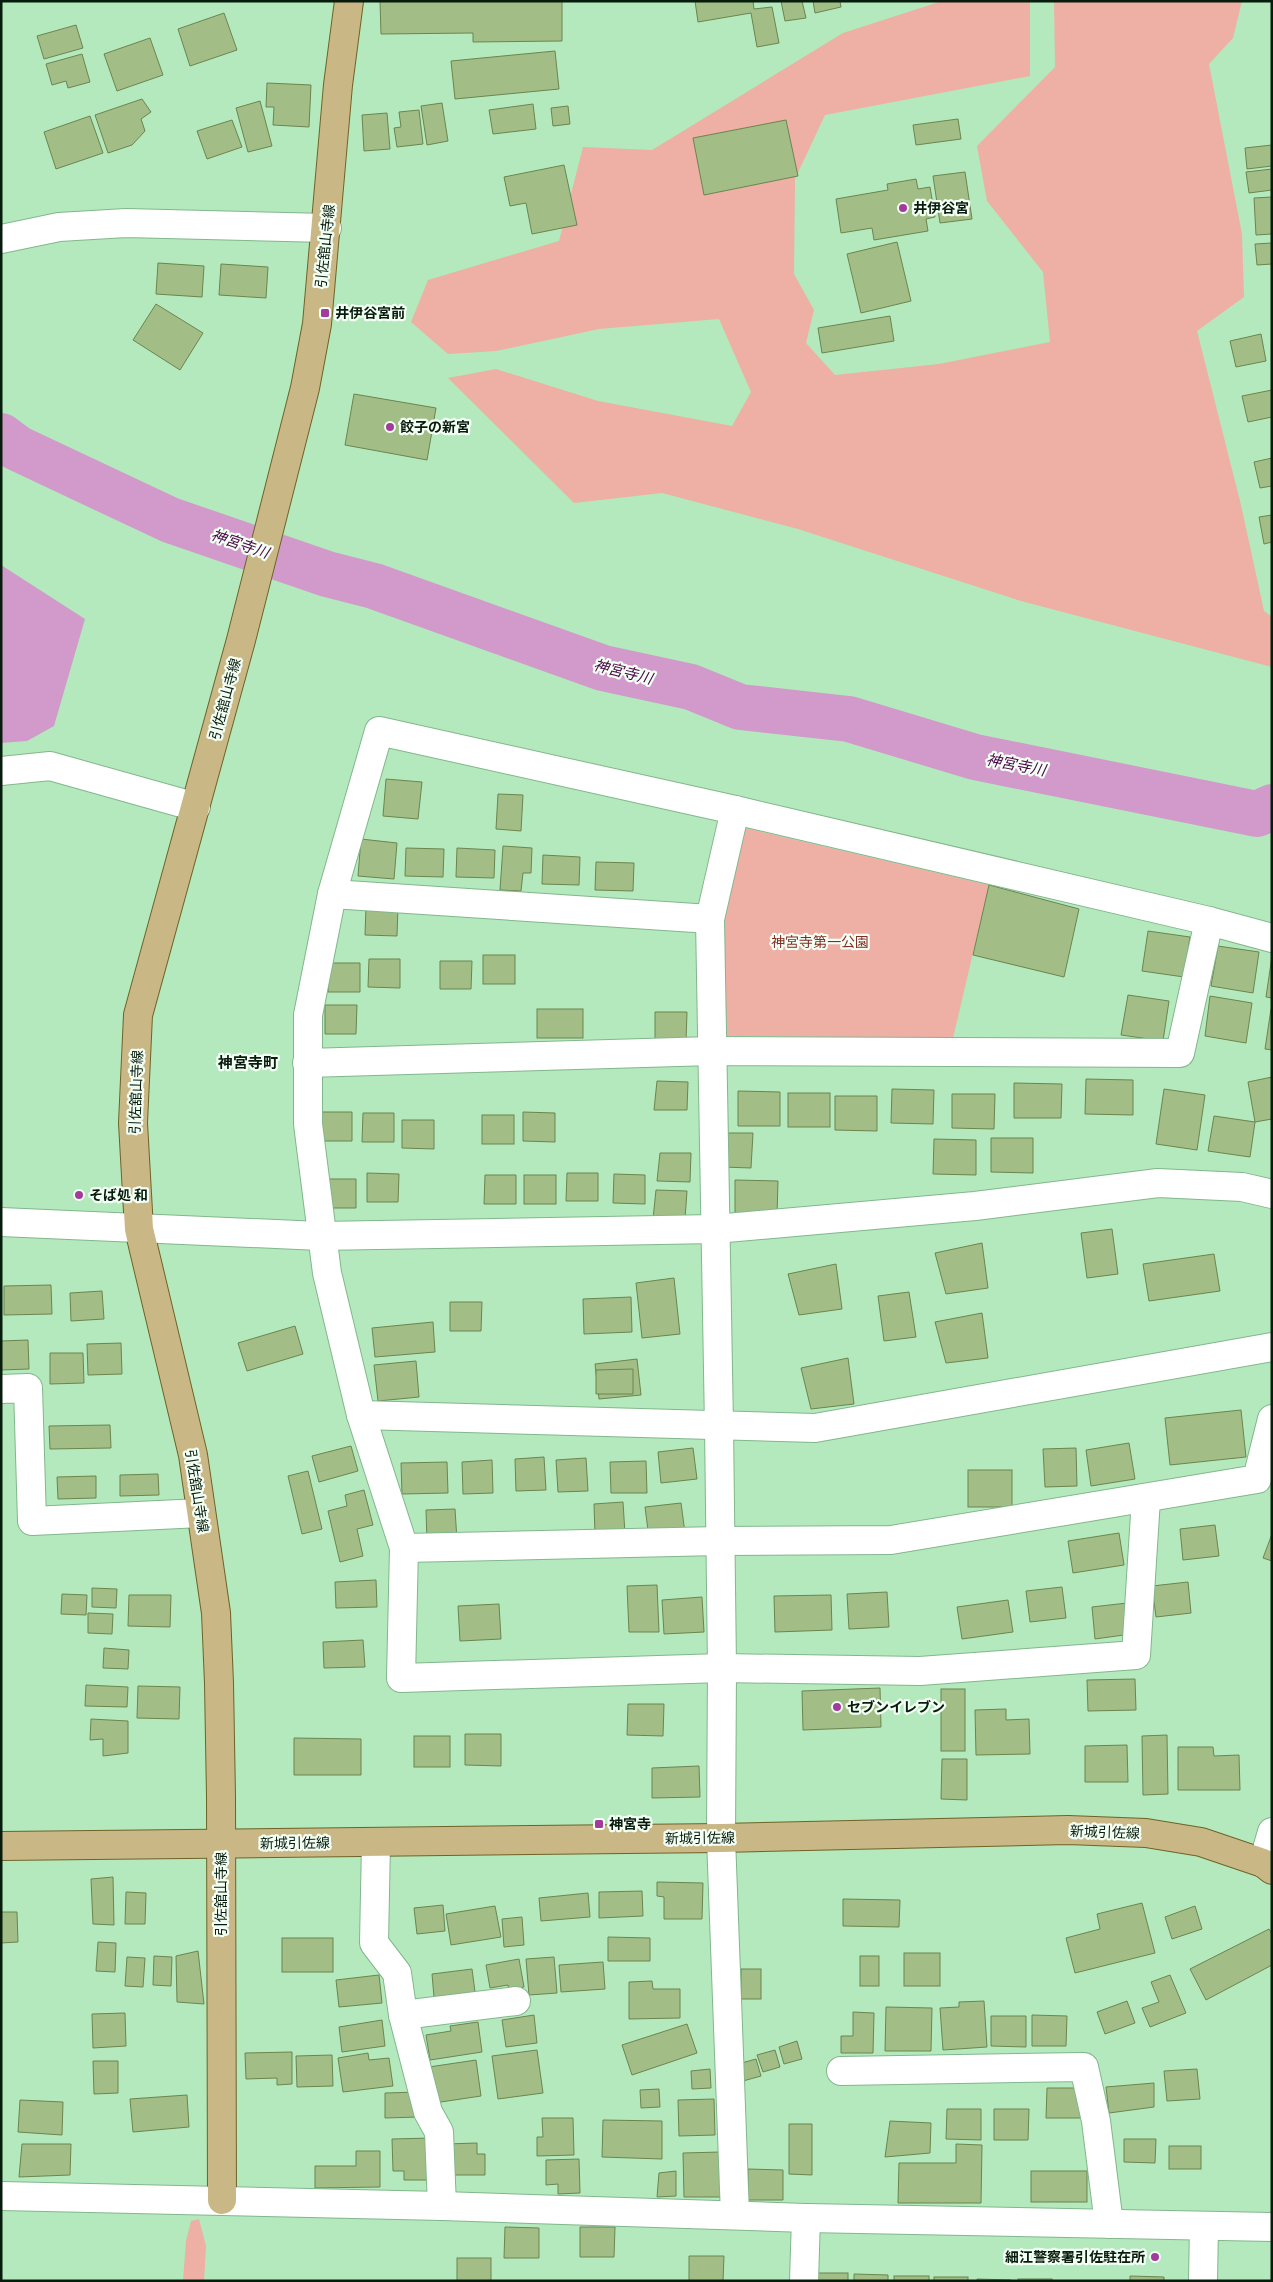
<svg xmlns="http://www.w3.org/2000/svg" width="1273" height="2282" font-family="'Fira Sans Condensed','Noto Sans JP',sans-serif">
  <rect width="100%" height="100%" fill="#b3e9bc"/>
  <g fill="#eeafa4">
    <path d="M1030,1V76L825,115L795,179L794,274L814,310L806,343L835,375L939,364L1050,342L1043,272L987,201L977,146L1055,67L1054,1H1242L1233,38L1209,64L1242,234L1244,297L1197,331L1241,505L1264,611L1272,617V667L1021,601L798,529L662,493L574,503L448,378L496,369L598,401L732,426L751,392L719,319L599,329L496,351L448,354L411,322L428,280L559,241L583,147L652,150L843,33L939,2Z"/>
    <path d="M745,828L989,885L953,1038L727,1036L723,920Z"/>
    <path d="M199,2219L206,2246L204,2281H183L186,2241L191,2221Z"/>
  </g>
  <path fill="#d19acb" d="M1,565L85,619L54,726L27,741L1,743Z"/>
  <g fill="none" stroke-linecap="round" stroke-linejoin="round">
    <path stroke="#d19acb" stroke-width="46" d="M1,436L17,448L170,520L327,574L374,586L603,668L691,687L740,707L849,719L975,757L1257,814L1272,807"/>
  </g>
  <g fill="#a2be86" stroke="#6b854f">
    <path d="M380,1H562V41L473,42V33L381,34Z"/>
    <path d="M695,1H753L754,9L772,7L779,43L757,47L751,13L698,22Z"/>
    <path d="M781,1H802L806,18L785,21Z"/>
    <path d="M813,1H840L841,7L815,13Z"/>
    <path d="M224,13L237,50L190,66L178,29Z"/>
    <path d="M76,25L83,48L44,59L37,36Z"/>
    <path d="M150,38L163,75L117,91L104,54Z"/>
    <path d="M555,51L559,89L455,99L451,61Z"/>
    <path d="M82,54L90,82L68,88L66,81L52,85L46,64Z"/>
    <path d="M267,83L311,85L309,127L273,125L274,107H266Z"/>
    <path d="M142,99L151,112L141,119L145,131L132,145L108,153L95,115Z"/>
    <path d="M260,101L272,146L248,152L236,108Z"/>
    <path d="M442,103L448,141L427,145L421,106Z"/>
    <path d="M533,104L536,129L493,134L489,110Z"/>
    <path d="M568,106L570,124L553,126L551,108Z"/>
    <path d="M419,110L423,144L397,147L394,128L401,127L399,112Z"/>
    <path d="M387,113L390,149L364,151L362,115Z"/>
    <path d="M90,116L103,153L56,169L44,132Z"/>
    <path d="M958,119L961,139L916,145L913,125Z"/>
    <path d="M232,120L242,147L207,159L197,131Z"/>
    <path d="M786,120L798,176L704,195L693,138Z"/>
    <path d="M1272,145V166L1247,169L1245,148Z"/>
    <path d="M564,165L577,225L532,234L526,203L510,206L504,177Z"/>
    <path d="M1272,169V190L1249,193L1246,172Z"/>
    <path d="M965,172L972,219L940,223L933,176Z"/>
    <path d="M916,179L918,189L930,187L935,217L926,219L928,231L874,240L872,228L841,233L836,199L888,190L887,184Z"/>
    <path d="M1272,197V234L1256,235L1254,198Z"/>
    <path d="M897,242L911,301L861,313L847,254Z"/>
    <path d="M1272,243V264L1257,265L1255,244Z"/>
    <path d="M158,263L204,266L202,297L156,294Z"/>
    <path d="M221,264L268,267L266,298L219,295Z"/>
    <path d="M156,304L203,333L180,370L133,340Z"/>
    <path d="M890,316L894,341L822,353L818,328Z"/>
    <path d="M1261,334L1266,361L1236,367L1230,341Z"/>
    <path d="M1272,390V417L1248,422L1242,396Z"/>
    <path d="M354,394L436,408L427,460L345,445Z"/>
    <path d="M1272,458V486L1260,488L1254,462Z"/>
    <path d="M1272,515V542L1264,544L1259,517Z"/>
    <path d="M386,779L422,782L418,819L383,816Z"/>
    <path d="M498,794L523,795L521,831L496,829Z"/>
    <path d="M361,839L397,843L394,879L358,876Z"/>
    <path d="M503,846L532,848L531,873H523L521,891L500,890Z"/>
    <path d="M406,848L444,849L443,877L405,876Z"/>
    <path d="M457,848L495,850L494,878L456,877Z"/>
    <path d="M543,855L580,857L579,885L542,884Z"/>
    <path d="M596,862L634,863L633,891L595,890Z"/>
    <path d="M989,885L1079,909L1064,977L973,955Z"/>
    <path d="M366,906L398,907L397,936L365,935Z"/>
    <path d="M1148,931L1190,937L1184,977L1142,971Z"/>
    <path d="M1218,946L1259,952L1253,993L1211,986Z"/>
    <rect x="483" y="955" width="32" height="29"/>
    <path d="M1272,956V998L1266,997Z"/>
    <path d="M369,959H400V988L368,987Z"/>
    <path d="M440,961H472L471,989H440Z"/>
    <path d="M329,963H360V992H328Z"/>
    <path d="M1128,995L1169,1001L1163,1041L1121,1035Z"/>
    <path d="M1210,996L1252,1003L1246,1043L1205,1036Z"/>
    <path d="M325,1005H357L356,1034H325Z"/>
    <rect x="537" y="1009" width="46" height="29"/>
    <path d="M1271,1009H1272V1050L1265,1049Z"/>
    <path d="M655,1012H687L686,1041H655Z"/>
    <path d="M1272,1077V1119L1255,1122L1248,1082Z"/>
    <path d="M1086,1079L1133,1080V1115L1085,1114Z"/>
    <path d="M657,1081L688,1082L687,1110H654Z"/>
    <path d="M1014,1083L1062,1084L1061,1118H1014Z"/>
    <path d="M892,1089L934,1090L933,1124L891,1123Z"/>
    <path d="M1164,1089L1205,1095L1197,1150L1156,1144Z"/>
    <path d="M738,1091L780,1092V1126H738Z"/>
    <rect x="788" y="1093" width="42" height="34"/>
    <path d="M952,1094H995L994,1129L952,1128Z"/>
    <path d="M835,1096H877V1131L835,1130Z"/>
    <path d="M321,1112H352V1141H320Z"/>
    <path d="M523,1112L555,1113V1142L523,1141Z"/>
    <path d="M363,1113H394V1142H362Z"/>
    <rect x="482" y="1115" width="32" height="29"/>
    <path d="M1214,1116L1255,1122L1250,1157L1208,1151Z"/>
    <path d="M402,1120H434V1149L402,1148Z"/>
    <path d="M723,1133H753L751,1168L723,1167Z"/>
    <path d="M991,1138H1033V1173L991,1172Z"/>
    <path d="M934,1139L976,1140V1175L933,1174Z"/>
    <path d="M660,1153H691L690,1182L657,1181Z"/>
    <path d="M367,1173L399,1174L398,1202H367Z"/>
    <path d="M567,1173H598V1201H566Z"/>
    <path d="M614,1174L645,1175V1204L613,1203Z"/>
    <path d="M485,1175H516V1204H484Z"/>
    <rect x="524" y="1175" width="32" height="29"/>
    <path d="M325,1179H356V1208H324Z"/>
    <path d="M735,1180L778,1181L777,1215H735Z"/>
    <path d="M656,1190L687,1191L685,1219H653Z"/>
    <path d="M1112,1229L1118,1274L1087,1278L1081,1233Z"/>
    <path d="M982,1243L988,1288L946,1294L935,1253Z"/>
    <path d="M1214,1254L1220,1291L1149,1301L1143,1264Z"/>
    <path d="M836,1264L842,1309L799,1315L788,1274Z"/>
    <path d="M674,1278L680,1334L642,1338L636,1283Z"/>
    <path d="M51,1285L52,1314L4,1315V1286Z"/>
    <path d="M102,1291L104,1319L71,1321L70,1293Z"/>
    <path d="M909,1292L916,1337L884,1341L878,1296Z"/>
    <path d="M631,1297L632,1332L584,1334L583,1299Z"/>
    <path d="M450,1302H482L481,1331H450Z"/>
    <path d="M982,1313L988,1358L946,1363L935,1322Z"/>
    <path d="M433,1322L435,1352L375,1357L372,1328Z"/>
    <path d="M295,1326L303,1354L247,1371L238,1343Z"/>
    <path d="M28,1340L29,1369L1,1370V1341Z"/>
    <path d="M121,1343L122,1374L88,1375L87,1344Z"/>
    <path d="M50,1353H83L84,1383L50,1384Z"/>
    <path d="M848,1358L854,1404L811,1409L801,1368Z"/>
    <path d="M637,1359L641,1395L599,1399L595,1364Z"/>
    <path d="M416,1361L419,1397L378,1401L374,1365Z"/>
    <path d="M633,1369V1394H596V1370Z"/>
    <path d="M1241,1410L1246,1457L1170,1465L1165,1418Z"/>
    <path d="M110,1425L111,1448L50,1449L49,1426Z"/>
    <path d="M1129,1443L1135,1479L1091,1486L1086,1450Z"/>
    <path d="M351,1446L358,1471L319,1482L312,1456Z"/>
    <path d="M693,1448L697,1479L661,1483L658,1452Z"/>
    <path d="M1076,1448L1077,1486L1045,1487L1043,1449Z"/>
    <path d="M544,1457L546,1490L516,1491L515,1459Z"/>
    <path d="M586,1458L588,1491L558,1492L556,1460Z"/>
    <path d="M492,1460L493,1493L463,1494L462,1462Z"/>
    <path d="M646,1461L647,1493H611L610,1462Z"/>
    <path d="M447,1462L448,1493L402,1494L401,1463Z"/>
    <rect x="968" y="1470" width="44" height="37"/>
    <path d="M308,1471L322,1529L302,1534L288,1476Z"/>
    <path d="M158,1474L159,1495L120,1496V1475Z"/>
    <path d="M96,1476V1498L58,1499L57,1477Z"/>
    <path d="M364,1490L373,1525L357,1529L363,1556L340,1562L328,1511L347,1506L345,1495Z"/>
    <path d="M623,1502L625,1534L595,1535L594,1504Z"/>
    <path d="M681,1503L685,1533L649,1538L645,1507Z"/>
    <path d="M455,1509L457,1540L427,1542L426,1510Z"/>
    <path d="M1215,1525L1219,1556L1183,1560L1180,1529Z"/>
    <path d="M1119,1533L1124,1565L1073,1573L1068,1541Z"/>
    <path d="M1272,1534V1561L1263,1558Z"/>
    <path d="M376,1580L377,1607L336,1608L335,1582Z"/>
    <path d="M1188,1582L1191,1613L1156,1617L1152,1586Z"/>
    <path d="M657,1585L659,1632H629L627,1586Z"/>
    <path d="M1062,1587L1066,1618L1030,1622L1026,1591Z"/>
    <path d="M92,1588L117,1589L116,1608L92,1607Z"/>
    <path d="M887,1592L889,1627L849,1629L847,1594Z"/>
    <path d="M62,1594L87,1595L86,1615L61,1614Z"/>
    <path d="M129,1595H171L170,1627L128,1626Z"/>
    <path d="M831,1595L832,1630L775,1632L774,1596Z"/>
    <path d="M702,1597L704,1632L664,1634L662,1600Z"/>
    <path d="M1008,1600L1013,1632L962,1639L957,1607Z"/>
    <path d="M1127,1603L1131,1634L1095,1639L1092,1607Z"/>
    <path d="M499,1604L501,1639L460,1641L458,1606Z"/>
    <path d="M88,1613L113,1614L112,1634L88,1633Z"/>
    <path d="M363,1640L365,1667L324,1668L323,1642Z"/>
    <path d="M104,1648L129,1650L128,1669L103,1668Z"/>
    <path d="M1135,1679L1136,1710L1088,1711L1087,1680Z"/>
    <path d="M86,1685L128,1687L127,1707L85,1706Z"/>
    <path d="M138,1686L180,1687L179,1719L137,1718Z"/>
    <path d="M880,1688L881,1727L803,1730L802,1691Z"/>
    <rect x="941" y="1689" width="24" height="62"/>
    <path d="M628,1704H664L663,1736L627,1735Z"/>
    <path d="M1006,1709V1720L1029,1719L1030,1754L976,1755L975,1710Z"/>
    <path d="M91,1719L128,1721V1753L103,1756V1739L90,1740Z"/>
    <path d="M465,1734H501V1766L465,1765Z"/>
    <path d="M1167,1735L1168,1794L1143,1795L1142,1736Z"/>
    <rect x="414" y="1736" width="36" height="31"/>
    <path d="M294,1738L361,1739V1775H294Z"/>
    <path d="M1127,1745L1128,1782H1085V1746Z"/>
    <path d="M1178,1747H1213L1214,1756L1239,1755L1240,1790H1178Z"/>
    <path d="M942,1759H967V1800L941,1799Z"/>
    <path d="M699,1766L700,1797L652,1798V1768Z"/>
    <path d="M113,1877L114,1925L93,1924L91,1879Z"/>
    <path d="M657,1882L703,1883L702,1919H664V1897L657,1896Z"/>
    <path d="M642,1891L643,1916L599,1918V1892Z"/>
    <path d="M126,1892L146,1893L145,1924H125Z"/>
    <path d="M588,1893L590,1917L541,1921L539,1898Z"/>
    <path d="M843,1899L900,1900L899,1927L843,1926Z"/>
    <path d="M1142,1903L1155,1953L1075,1973L1066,1938L1100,1929L1097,1914Z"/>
    <path d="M443,1905L445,1931L417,1934L414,1908Z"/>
    <path d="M495,1906L501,1937L451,1945L446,1914Z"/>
    <path d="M1195,1906L1202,1929L1172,1939L1165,1917Z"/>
    <path d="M1,1912H17L18,1942L1,1943Z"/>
    <path d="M522,1917L524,1945L504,1947L502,1919Z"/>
    <path d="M1269,1929L1272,1934V1965L1206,2000L1190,1969Z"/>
    <path d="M608,1937L650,1938V1961H608Z"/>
    <rect x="282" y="1938" width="51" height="34"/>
    <path d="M98,1942L116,1943L115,1972L96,1971Z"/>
    <path d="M198,1951L204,2004L177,2002L176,1956Z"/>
    <rect x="904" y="1953" width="36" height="33"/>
    <path d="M154,1956L172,1957L171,1986L153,1985Z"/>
    <rect x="860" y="1956" width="19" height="30"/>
    <path d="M127,1957L145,1958L143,1987L125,1986Z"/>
    <path d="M554,1957L557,1993L529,1995L526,1959Z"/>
    <path d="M519,1959L524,1987L509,1990L508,1985L490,1988L486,1965Z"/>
    <path d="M603,1962L605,1989L561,1992L559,1965Z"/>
    <path d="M472,1969L475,1992L434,1997L432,1974Z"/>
    <rect x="741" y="1969" width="20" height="30"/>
    <path d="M379,1975L382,2003L339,2007L336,1980Z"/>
    <path d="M1170,1975L1186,2013L1150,2027L1142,2008L1159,2002L1151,1982Z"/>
    <path d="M652,1981L653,1989H680V2018L629,2019V1982Z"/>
    <path d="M984,2001L987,2047L943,2050L940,2008L959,2007V2002Z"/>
    <path d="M1127,2001L1135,2023L1105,2034L1097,2012Z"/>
    <path d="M886,2007L932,2008L931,2051H885Z"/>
    <path d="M853,2012L874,2013L873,2053H841V2036H853Z"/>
    <path d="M125,2013L126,2046L93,2048L92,2014Z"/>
    <path d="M534,2015L537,2043L506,2047L502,2020Z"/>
    <path d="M1032,2015L1067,2016L1066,2046H1032Z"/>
    <path d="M991,2016H1026V2047L991,2046Z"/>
    <path d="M382,2020L385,2046L342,2052L339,2027Z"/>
    <path d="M478,2022L482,2052L430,2060L426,2035L451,2031L450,2026Z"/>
    <path d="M687,2024L697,2053L632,2075L622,2045Z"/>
    <path d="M797,2041L802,2059L784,2064L779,2047Z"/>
    <path d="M537,2050L543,2093L498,2099L492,2056Z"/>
    <path d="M775,2050L780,2067L763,2072L757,2055Z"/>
    <path d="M292,2052V2084L277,2085V2078L246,2079L245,2053Z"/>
    <path d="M368,2053L369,2060L389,2058L393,2086L343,2092L338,2058Z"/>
    <path d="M332,2055L333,2086L297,2087L296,2056Z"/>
    <path d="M756,2059L761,2076L743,2081L738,2064Z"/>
    <path d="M476,2060L481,2096L434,2103L429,2067Z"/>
    <path d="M93,2061H118V2093L94,2094Z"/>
    <path d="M710,2069L711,2088L692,2089L691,2071Z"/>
    <path d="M1197,2069L1200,2099L1167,2101L1164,2071Z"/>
    <path d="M1154,2083V2107L1109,2113L1106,2087Z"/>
    <path d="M1047,2088H1081V2118H1046Z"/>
    <path d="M659,2089L660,2107L641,2108L640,2090Z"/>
    <path d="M419,2092V2117L385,2118V2093Z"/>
    <path d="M187,2095L189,2127L133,2132L130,2099Z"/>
    <path d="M714,2099L715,2135L679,2136L678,2100Z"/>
    <path d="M20,2100L63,2102L62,2135L18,2132Z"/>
    <path d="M947,2109H981V2140L946,2139Z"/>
    <path d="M994,2109H1029L1028,2140H994Z"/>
    <path d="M542,2118H573L574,2155L537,2156V2137H543Z"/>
    <path d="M603,2120L662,2121V2159L602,2157Z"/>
    <path d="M890,2121L931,2123L930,2153L885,2157Z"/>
    <path d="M789,2124H812V2175L789,2174Z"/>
    <path d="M432,2138V2180H404V2171H393L392,2139Z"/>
    <path d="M1124,2139H1156L1155,2163L1124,2162Z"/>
    <path d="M477,2143V2154H485V2175H447L446,2144Z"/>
    <path d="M22,2144H71L70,2175L19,2177Z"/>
    <path d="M956,2144L982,2145L981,2203H898L899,2163H956Z"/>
    <rect x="1169" y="2146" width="32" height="23"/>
    <path d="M356,2151H380V2187L315,2188V2166H356Z"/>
    <path d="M721,2152V2197H684L683,2153Z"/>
    <path d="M579,2159L580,2193L558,2194V2184L546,2185V2160Z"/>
    <path d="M748,2169L783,2170V2200H748Z"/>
    <path d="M676,2171V2196L657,2197L659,2173Z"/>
    <rect x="1031" y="2171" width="56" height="31"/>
    <path d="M505,2227L539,2228V2258H504Z"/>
    <path d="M580,2227H615L614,2257H580Z"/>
    <path d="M689,2256H724L723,2281H689Z"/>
    <rect x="457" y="2258" width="34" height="23"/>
    <rect x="813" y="2273" width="35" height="8"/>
    <path d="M854,2274L888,2275V2281H854Z"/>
    <rect x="894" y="2276" width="35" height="5"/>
    <path d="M1130,2276L1164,2277V2281H1130Z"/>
    <rect x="934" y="2277" width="34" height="4"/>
    <path d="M977,2279L1011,2280V2281H977Z"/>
    <rect x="1018" y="2279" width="34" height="2"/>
  </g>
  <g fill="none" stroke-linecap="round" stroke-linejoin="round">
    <g stroke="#82b78c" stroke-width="30">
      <g id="minor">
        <path d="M1,239L59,227L126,223L327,228"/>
        <path d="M1,771L50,766L196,807"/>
        <path d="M735,810L710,919L719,1426L722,1668L721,1838L735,2215"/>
        <path d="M332,894L710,919"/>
        <path d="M307,1063L712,1051L1180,1053L1209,921"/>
        <path d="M1,1222L320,1236L715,1229L975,1206L1158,1183L1242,1187L1272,1194"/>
        <path d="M1,1389L28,1388L32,1521L201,1513"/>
        <path d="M361,1415L815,1428L1272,1347"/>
        <path d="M1146,1499L1136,1655L920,1671L722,1668L401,1678L404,1548L361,1415L327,1273L308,1124V1015L332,894L379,731L735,810L1209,921L1272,938"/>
        <path d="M404,1548L719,1541L891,1540L1257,1479L1272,1419"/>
        <path d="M376,1843L374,1943L397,1973L403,2015L516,2001"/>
        <path d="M1263,1863L1272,1832"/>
        <path d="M403,2015L428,2112L439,2132L442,2206"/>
        <path d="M841,2071L1084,2067L1096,2121L1109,2224"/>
        <path d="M1,2196L442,2206L806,2218L1272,2227"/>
        <path d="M804,2281L806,2218"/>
        <path d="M1203,2281L1204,2226"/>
      </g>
    </g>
    <g stroke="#6e6327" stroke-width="30">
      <g id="major">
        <path d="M1,1846L721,1838L1068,1830L1146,1833L1201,1842L1263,1863L1272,1870"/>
        <path d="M222,2200L221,1797L219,1683L216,1613L193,1455L139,1229L133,1123L138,1015L241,640L305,388L317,324L338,85L349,1"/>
      </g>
    </g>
    <use href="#minor" stroke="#fff" stroke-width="28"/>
    <use href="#major" stroke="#c9b886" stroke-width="28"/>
  </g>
  <g fill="#a33b9e" stroke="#f3fef4" stroke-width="2">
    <circle cx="903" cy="208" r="5"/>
    <rect x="320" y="308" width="10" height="10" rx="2.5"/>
    <circle cx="390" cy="427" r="5"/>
    <circle cx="79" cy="1195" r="5"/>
    <circle cx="837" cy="1707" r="5"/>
    <rect x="594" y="1819" width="10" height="10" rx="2.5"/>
    <circle cx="1155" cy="2257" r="5"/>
  </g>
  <g text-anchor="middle" stroke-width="4.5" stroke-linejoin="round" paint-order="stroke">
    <g font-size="14" font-weight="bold" fill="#071c0c" stroke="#f3fef4" text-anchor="start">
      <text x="913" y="213">井伊谷宮</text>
      <text x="335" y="318">井伊谷宮前</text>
      <text x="400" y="432">餃子の新宮</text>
      <text x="89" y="1200">そば処 和</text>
      <text x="847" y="1712">セブンイレブン</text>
      <text x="609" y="1829">神宮寺</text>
      <text x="1145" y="2262" text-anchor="end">細江警察署引佐駐在所</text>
    </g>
    <g font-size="14" fill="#071c0c" stroke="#f3fef4">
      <text transform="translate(325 246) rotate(-84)" y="5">引佐舘山寺線</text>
      <text transform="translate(225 699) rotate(-75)" y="5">引佐舘山寺線</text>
      <text transform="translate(136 1092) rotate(-88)" y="5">引佐舘山寺線</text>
      <text transform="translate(197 1491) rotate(81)" y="5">引佐舘山寺線</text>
      <text transform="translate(1105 1832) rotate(2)" y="5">新城引佐線</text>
      <text transform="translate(700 1838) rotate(-1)" y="5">新城引佐線</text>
      <text transform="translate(295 1843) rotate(-1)" y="5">新城引佐線</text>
      <text transform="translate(221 1894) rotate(-90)" y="5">引佐舘山寺線</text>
    </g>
    <g font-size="14" fill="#832c21" stroke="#f3fef4">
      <text x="820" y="947">神宮寺第一公園</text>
    </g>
    <g font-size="15" font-style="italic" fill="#4a0647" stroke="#f3fef4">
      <text transform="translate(240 544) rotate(19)" y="5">神宮寺川</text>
      <text transform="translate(623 672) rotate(14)" y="5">神宮寺川</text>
      <text transform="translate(1016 765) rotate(11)" y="5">神宮寺川</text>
    </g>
    <g font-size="15" font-weight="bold" fill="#071c0c" stroke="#f3fef4">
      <text x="248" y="1068">神宮寺町</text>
    </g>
  </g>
  <rect width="1273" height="2282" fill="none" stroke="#071c0c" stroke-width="5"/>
</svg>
